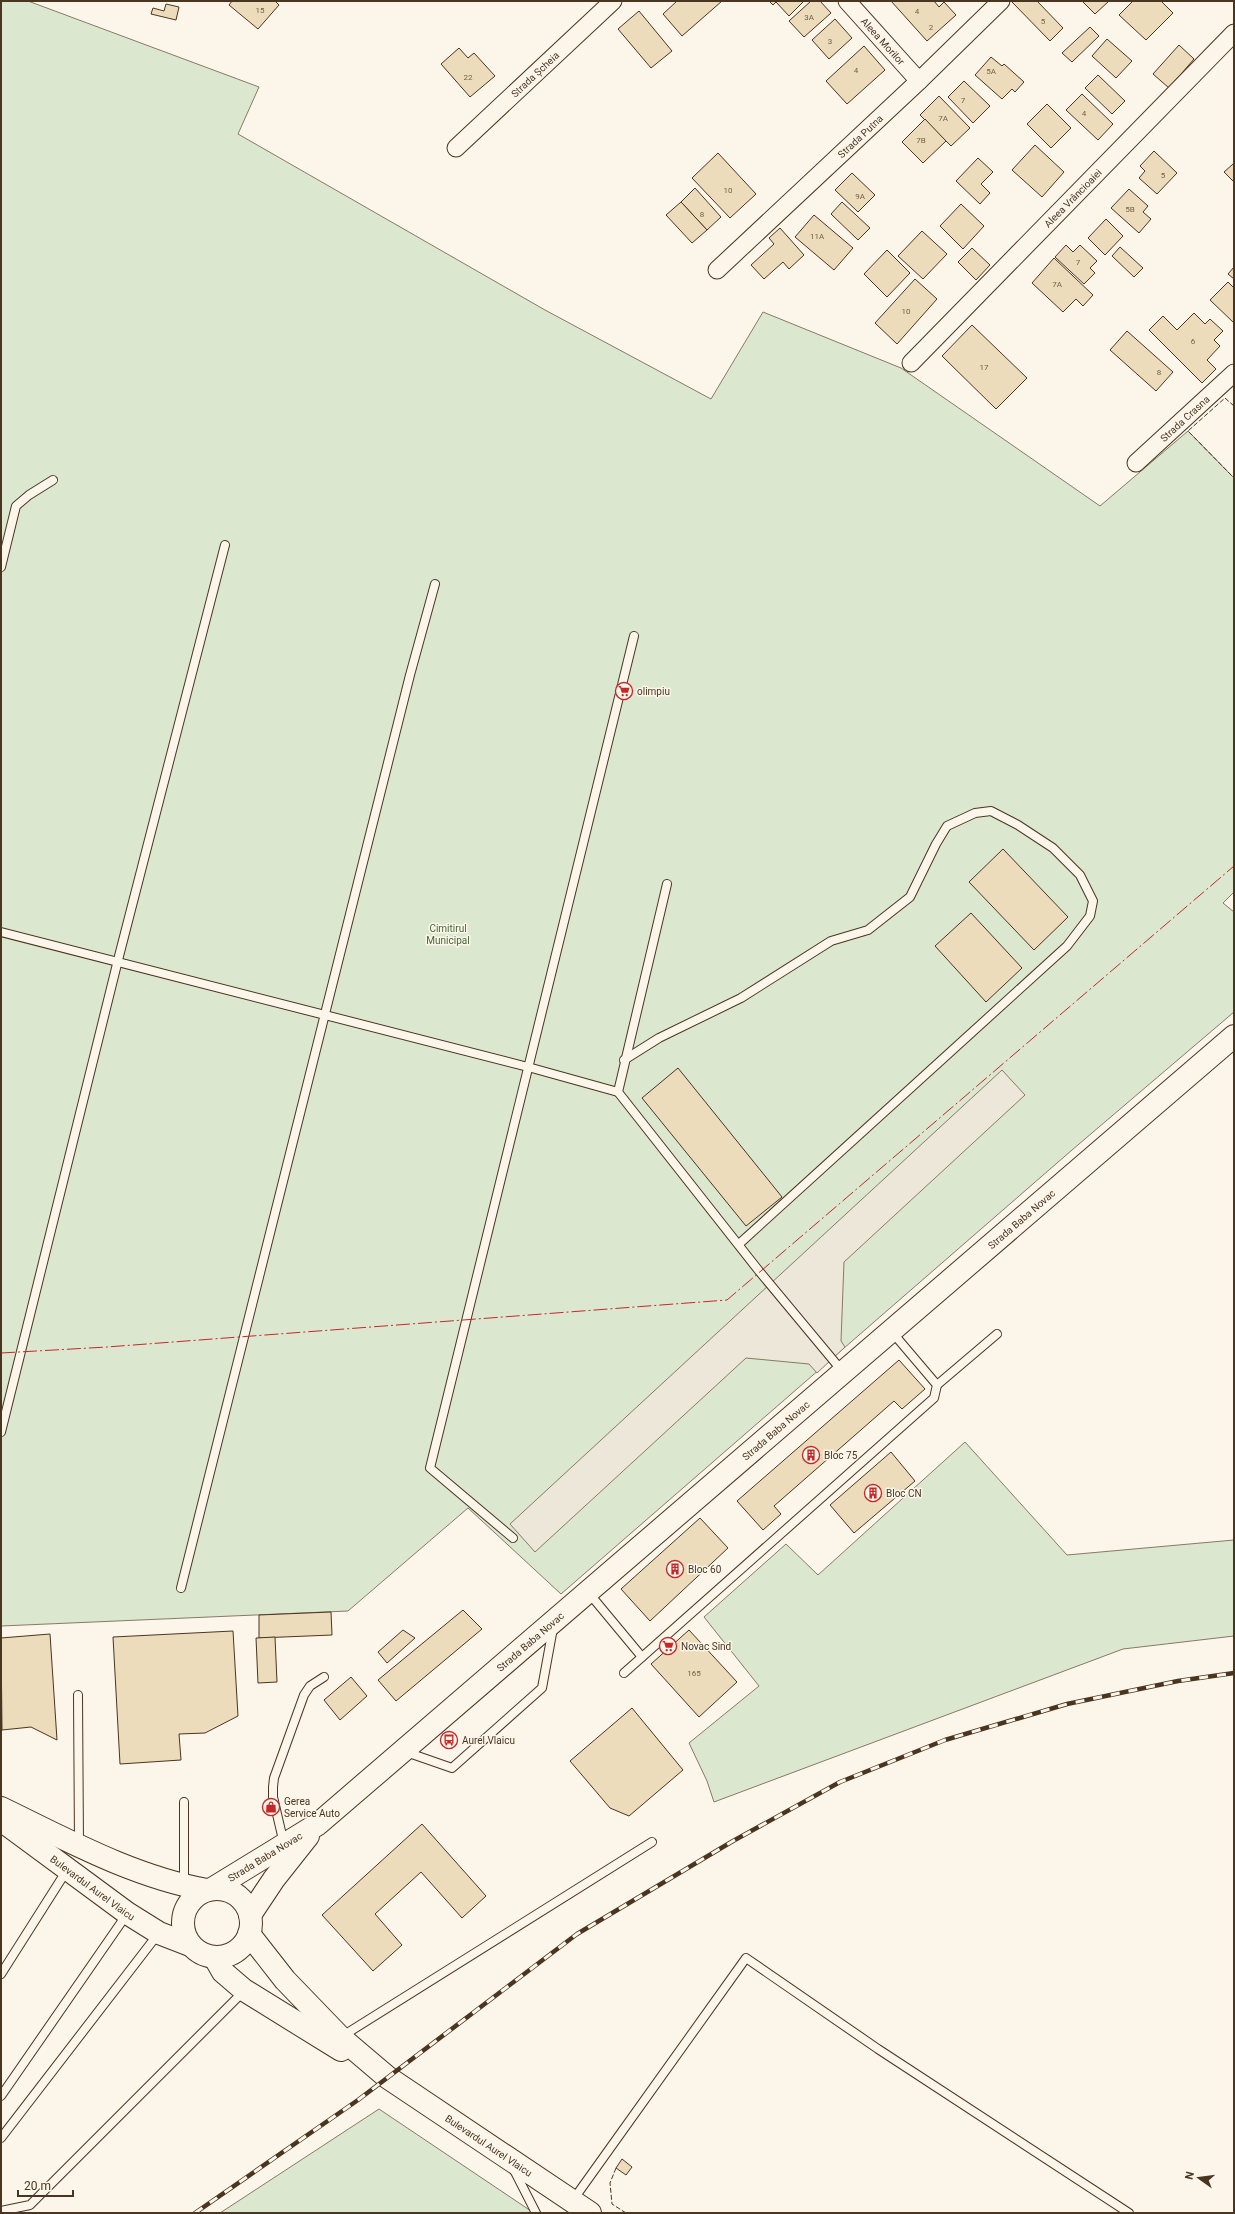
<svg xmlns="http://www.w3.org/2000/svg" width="1235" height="2214" font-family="Roboto,sans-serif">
  <rect width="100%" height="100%" fill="#fbf6e9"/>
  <g fill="#dce7d0" stroke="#887966">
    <path d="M1,1H28L259,87L238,134L545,310L711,399L763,312L901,368L1100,506L1188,431L1234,478V892L1223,903L1234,912V1012L1072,1150L561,1594L468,1508L348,1611L1,1626Z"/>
    <path d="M965,1442L1067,1555L1234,1540V1636L1123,1649L714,1802L707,1781L689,1743L759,1686L704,1617L786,1544L818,1575Z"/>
    <path d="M379,2109L534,2213H220Z"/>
  </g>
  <path fill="#ede7d9" stroke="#887966" d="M1002,1070L1025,1095L844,1262L841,1341L845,1347L817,1373L809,1364L746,1358L535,1552L510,1524Z"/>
  <g fill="#ecdcbc" stroke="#4a3520">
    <path d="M232,1H275L279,5L258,29L229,5Z"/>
    <path d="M677,1H722L682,36L663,14Z"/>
    <path d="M769,1H804L789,16L776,2L773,5Z"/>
    <path d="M811,1H820L831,13L804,37L789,21Z"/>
    <path d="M891,1H934L939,7L944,2L956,15L927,41Z"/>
    <path d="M1011,1H1037L1063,28L1050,41Z"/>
    <path d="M1082,1H1109L1095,14Z"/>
    <path d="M1133,1H1161L1173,13L1146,40L1119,15Z"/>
    <path d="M166,4L179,7L176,20L151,14L153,8L164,11Z"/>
    <path d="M639,11L672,51L651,68L618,29Z"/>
    <path d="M835,19L852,38L829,59L812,40Z"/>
    <path d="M1090,27L1099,36L1072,62L1062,53Z"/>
    <path d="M1107,39L1132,61L1116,78L1092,56Z"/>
    <path d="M1179,45L1194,59L1169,88L1153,74Z"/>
    <path d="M864,46L885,70L847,104L826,81Z"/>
    <path d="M459,48L468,58L474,53L495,76L470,97L441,64Z"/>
    <path d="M991,57L1002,66L1004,64L1024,82L1015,92L1012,89L1002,99L975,75Z"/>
    <path d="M1098,75L1125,101L1112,114L1085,88Z"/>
    <path d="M964,81L990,106L973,123L948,97Z"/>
    <path d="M1082,94L1113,124L1098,140L1066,110Z"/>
    <path d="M939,96L970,128L951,146L920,115Z"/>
    <path d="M1047,104L1071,128L1051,148L1027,124Z"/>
    <path d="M925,119L946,141L923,163L902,142Z"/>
    <path d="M1035,145L1064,172L1042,197L1012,170Z"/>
    <path d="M1154,151L1177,173L1157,194L1139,178L1145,171L1140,166Z"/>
    <path d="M718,153L756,194L730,218L692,178Z"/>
    <path d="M978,158L993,172L981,184L990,193L980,204L956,181Z"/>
    <path d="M1233,164L1234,165V182L1224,172Z"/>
    <path d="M852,173L875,195L858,212L835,190Z"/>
    <path d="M695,188L721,217L707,230L681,202Z"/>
    <path d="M1129,189L1148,206L1143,212L1151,219L1139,233L1111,208Z"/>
    <path d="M681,202L707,230L692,243L666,215Z"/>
    <path d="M842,202L870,228L858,240L831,214Z"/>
    <path d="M961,204L984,226L963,249L940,226Z"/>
    <path d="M814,215L853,248L834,270L795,237Z"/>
    <path d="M1106,219L1123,236L1105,255L1088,238Z"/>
    <path d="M780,228L804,255L789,269L783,262L764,279L751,265L774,244L769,238Z"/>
    <path d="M922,231L947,254L923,279L898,256Z"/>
    <path d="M1066,245L1073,252L1080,245L1097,261L1090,268L1095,273L1084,284L1055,257Z"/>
    <path d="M1120,247L1143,268L1134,277L1112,256Z"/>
    <path d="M972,248L990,265L976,280L958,262Z"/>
    <path d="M887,250L910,273L887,297L864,274Z"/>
    <path d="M1054,258L1093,295L1083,306L1076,299L1063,312L1032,283Z"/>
    <path d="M1234,267V279L1228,274Z"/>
    <path d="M915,279L937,299L897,344L875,323Z"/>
    <path d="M1228,282L1234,288V323L1210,300Z"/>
    <path d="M1194,313L1205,324L1210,319L1223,331L1214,340L1220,346L1207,360L1216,369L1202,383L1149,330L1163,316L1177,330Z"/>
    <path d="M972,325L1027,378L996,409L942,356Z"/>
    <path d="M1127,331L1173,372L1156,391L1110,350Z"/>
    <path d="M1003,849L1068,917L1034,950L969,882Z"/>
    <path d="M971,913L1022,968L986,1002L935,946Z"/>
    <path d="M678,1068L782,1197L746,1226L642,1098Z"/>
    <path d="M899,1360L925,1389L902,1409L894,1401L774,1506L781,1514L763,1530L737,1501Z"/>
    <path d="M891,1452L915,1481L854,1533L830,1505Z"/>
    <path d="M700,1518L728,1548L650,1621L621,1589Z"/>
    <path d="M463,1610L482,1629L396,1701L378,1680Z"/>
    <path d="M331,1612L332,1635L259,1638V1615Z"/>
    <path d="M403,1630L415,1638L387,1663L378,1652Z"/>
    <path d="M689,1630L737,1682L699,1717L651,1664Z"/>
    <path d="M233,1631L238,1716L205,1733L179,1734L181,1760L120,1764L113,1637Z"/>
    <path d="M50,1634L57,1740L31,1727L2,1730L1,1638Z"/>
    <path d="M275,1637L277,1682L258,1683L256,1638Z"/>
    <path d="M351,1677L367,1696L340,1720L324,1700Z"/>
    <path d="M632,1708L683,1770L629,1816L610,1808L570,1761Z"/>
    <path d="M422,1824L486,1896L462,1918L421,1872L375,1914L402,1945L373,1971L322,1915Z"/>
    <path d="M622,2159L632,2167L626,2175L616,2168Z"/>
  </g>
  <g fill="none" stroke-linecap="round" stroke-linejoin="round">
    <g stroke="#4a3520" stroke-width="10">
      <g id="service">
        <path d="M1,567L16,506L29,495L53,480"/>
        <path d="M667,884L618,1092L759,1271L843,1372"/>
        <path d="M1,932L528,1067L618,1092"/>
        <path d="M624,1060L659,1038L741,998L831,941L868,930L910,897L936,844L947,826L975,813L991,811L1018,825L1053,848L1080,875L1093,901L1090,916L1067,946L739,1244"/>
        <path d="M937,1385L997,1334"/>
        <path d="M1,1432L118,960L225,545"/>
        <path d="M513,1538L430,1468L634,636"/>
        <path d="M181,1588L410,675L435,584"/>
        <path d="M588,1592L642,1657"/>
        <path d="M624,1673L934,1398L937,1385L892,1332"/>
        <path d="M78,1695L79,1844"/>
        <path d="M406,1752L452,1768L542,1688L553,1628"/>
        <path d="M284,1844L273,1797V1787L274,1778L304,1695L310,1686L324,1677"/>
        <path d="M184,1883V1802"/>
        <path d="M1,1974L67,1870"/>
        <path d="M341,2037L652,1842"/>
        <path d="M1,2096L127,1914"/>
        <path d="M1,2138L158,1934"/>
        <path d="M513,2168L536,2213"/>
        <path d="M573,2200L746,1958L878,2049L1129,2213"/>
        <path d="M1,2211L30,2205L244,1991"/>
      </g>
    </g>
    <g stroke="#4a3520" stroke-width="19">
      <g id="minor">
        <path id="s1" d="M847,1L919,81"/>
        <path id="s2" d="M456,148L613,1"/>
        <path id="s3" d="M717,270L919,81L1001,1"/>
        <path id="s4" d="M911,363L1234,33"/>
        <path id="s5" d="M1136,463L1234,373"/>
      </g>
    </g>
    <g stroke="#4a3520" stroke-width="24">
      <g id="secondary">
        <path id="s6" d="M212,1889L318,1824L1234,1036"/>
        <path d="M250,1915L274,1879L308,1836"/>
      </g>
    </g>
    <g stroke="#4a3520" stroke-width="24">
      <g id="primary">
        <path d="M1,1808C67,1840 134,1877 207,1890"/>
        <path id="s7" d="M1,1820L127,1913L159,1933L190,1945"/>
        <circle cx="217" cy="1923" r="34"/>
        <path id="s8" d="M249,1934L285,1980L340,2037L387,2077L590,2213"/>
        <path d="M215,1958L223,1972L244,1990L341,2050"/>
      </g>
    </g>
    <use href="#service" stroke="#fbf6e9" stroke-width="8"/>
    <use href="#minor" stroke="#fbf6e9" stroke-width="17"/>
    <use href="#secondary" stroke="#fbf6e9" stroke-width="22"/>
    <use href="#primary" stroke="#fbf6e9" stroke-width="22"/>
    <g stroke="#4a3520" stroke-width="4.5">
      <path id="rail" d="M195,2213L358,2100L577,1934L733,1841L840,1782L945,1740L1067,1704L1178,1681L1234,1673"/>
    </g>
    <use href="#rail" stroke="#fbf6e9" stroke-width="3" stroke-dasharray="9" stroke-linecap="butt"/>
    <g stroke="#4a3520" stroke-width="1" stroke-dasharray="5 2" stroke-linecap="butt">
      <path d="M1234,406L1225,398L1188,431L1234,478"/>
      <path d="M616,2168L610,2183L612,2204L626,2213"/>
    </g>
    <path stroke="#c62828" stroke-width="1" stroke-dasharray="14 3 2 3" stroke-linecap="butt" d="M1,1353L107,1347L727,1300L1234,866"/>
  </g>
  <defs>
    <g id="supermarket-ring" transform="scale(0.9)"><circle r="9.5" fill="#fbf6e9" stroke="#c62828" stroke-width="1.5"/><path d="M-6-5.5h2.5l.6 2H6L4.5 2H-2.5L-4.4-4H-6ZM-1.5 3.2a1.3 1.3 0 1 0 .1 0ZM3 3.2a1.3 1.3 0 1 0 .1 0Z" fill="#c62828"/></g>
    <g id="building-ring" transform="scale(0.9)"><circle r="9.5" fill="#fbf6e9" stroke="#c62828" stroke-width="1.5"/><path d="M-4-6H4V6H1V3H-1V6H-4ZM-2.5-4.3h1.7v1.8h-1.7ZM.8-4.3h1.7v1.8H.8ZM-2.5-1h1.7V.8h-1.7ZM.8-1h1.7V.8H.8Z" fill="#c62828"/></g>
    <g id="bus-ring" transform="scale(0.9)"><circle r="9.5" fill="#fbf6e9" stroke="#c62828" stroke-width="1.5"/><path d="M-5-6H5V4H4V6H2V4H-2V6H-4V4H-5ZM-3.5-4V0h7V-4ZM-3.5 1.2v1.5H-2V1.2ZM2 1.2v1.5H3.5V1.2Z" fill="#c62828"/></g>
    <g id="shop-ring" transform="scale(0.9)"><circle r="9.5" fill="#fbf6e9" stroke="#c62828" stroke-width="1.5"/><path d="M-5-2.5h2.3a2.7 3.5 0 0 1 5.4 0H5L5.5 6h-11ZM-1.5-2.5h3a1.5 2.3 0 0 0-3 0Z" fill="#c62828"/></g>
  </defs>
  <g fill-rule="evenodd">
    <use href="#supermarket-ring" x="624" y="691"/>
    <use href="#building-ring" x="811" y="1455"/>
    <use href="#building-ring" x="873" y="1493"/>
    <use href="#building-ring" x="675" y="1569"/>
    <use href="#supermarket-ring" x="668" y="1646"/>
    <use href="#bus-ring" x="449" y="1740"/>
    <use href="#shop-ring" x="271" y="1807"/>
  </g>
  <g text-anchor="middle" stroke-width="3" stroke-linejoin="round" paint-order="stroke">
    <g font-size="8" fill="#725f47">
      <text x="260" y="13">15</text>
      <text x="917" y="14">4</text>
      <text x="809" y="20">3A</text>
      <text x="1043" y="24">5</text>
      <text x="931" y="30">2</text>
      <text x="830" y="44">3</text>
      <text x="856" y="73">4</text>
      <text x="991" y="74">5A</text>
      <text x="468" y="80">22</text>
      <text x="963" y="103">7</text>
      <text x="1084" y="116">4</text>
      <text x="943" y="121">7A</text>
      <text x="921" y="143">7B</text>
      <text x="1163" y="178">5</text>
      <text x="728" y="193">10</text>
      <text x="860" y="199">9A</text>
      <text x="1130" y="212">5B</text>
      <text x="702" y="217">8</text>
      <text x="817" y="239">11A</text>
      <text x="1078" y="265">7</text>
      <text x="1057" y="287">7A</text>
      <text x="906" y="314">10</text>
      <text x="1193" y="344">6</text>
      <text x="984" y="370">17</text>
      <text x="1159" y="375">8</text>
      <text x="694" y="1676">165</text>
    </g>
    <g font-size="10" fill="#4a3520" stroke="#fbf6e9">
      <text dy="4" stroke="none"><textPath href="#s1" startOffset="54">Aleea Morilor</textPath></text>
      <text dy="4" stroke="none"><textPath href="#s2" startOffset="108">Strada Șcheia</textPath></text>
      <text dy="4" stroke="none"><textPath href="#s3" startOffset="196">Strada Putna</textPath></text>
      <text dy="4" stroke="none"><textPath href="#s4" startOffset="231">Aleea Vrâncioaiei</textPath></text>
      <text dy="4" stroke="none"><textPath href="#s5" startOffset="66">Strada Crasna</textPath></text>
      <text dy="4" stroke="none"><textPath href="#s6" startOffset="1052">Strada Baba Novac</textPath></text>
      <text dy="4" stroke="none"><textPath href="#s6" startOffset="728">Strada Baba Novac</textPath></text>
      <text dy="4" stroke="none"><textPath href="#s6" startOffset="404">Strada Baba Novac</textPath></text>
      <text dy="4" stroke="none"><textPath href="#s6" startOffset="62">Strada Baba Novac</textPath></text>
      <text dy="4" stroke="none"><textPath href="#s7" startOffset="114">Bulevardul Aurel Vlaicu</textPath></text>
      <text dy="4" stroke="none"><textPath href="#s8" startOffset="322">Bulevardul Aurel Vlaicu</textPath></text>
    </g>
    <g font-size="10" fill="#4a3520" stroke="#fbf6e9" text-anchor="start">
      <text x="637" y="695">olimpiu</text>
      <text x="824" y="1459">Bloc 75</text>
      <text x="886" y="1497">Bloc CN</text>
      <text x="688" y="1573">Bloc 60</text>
      <text x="681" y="1650">Novac Sind</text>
      <text x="462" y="1744">Aurel Vlaicu</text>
      <text x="284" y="1805">Gerea<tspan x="284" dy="12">Service Auto</tspan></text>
    </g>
    <g font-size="10" fill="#436837" stroke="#fbf6e9">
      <text x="448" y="932">Cimitirul<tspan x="448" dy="12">Municipal</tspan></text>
    </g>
  </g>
  <rect width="1235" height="2214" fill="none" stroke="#4a3520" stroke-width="4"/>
  <g transform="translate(1199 2178) rotate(284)" stroke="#fbf6e9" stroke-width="3" paint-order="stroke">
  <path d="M0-3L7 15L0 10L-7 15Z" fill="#4a3520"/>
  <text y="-6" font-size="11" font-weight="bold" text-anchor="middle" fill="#4a3520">N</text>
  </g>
  <path d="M18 2190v6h55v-6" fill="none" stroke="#4a3520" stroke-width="2"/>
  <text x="24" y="2190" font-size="12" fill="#4a3520" stroke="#fbf6e9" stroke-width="3" paint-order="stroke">20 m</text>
</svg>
